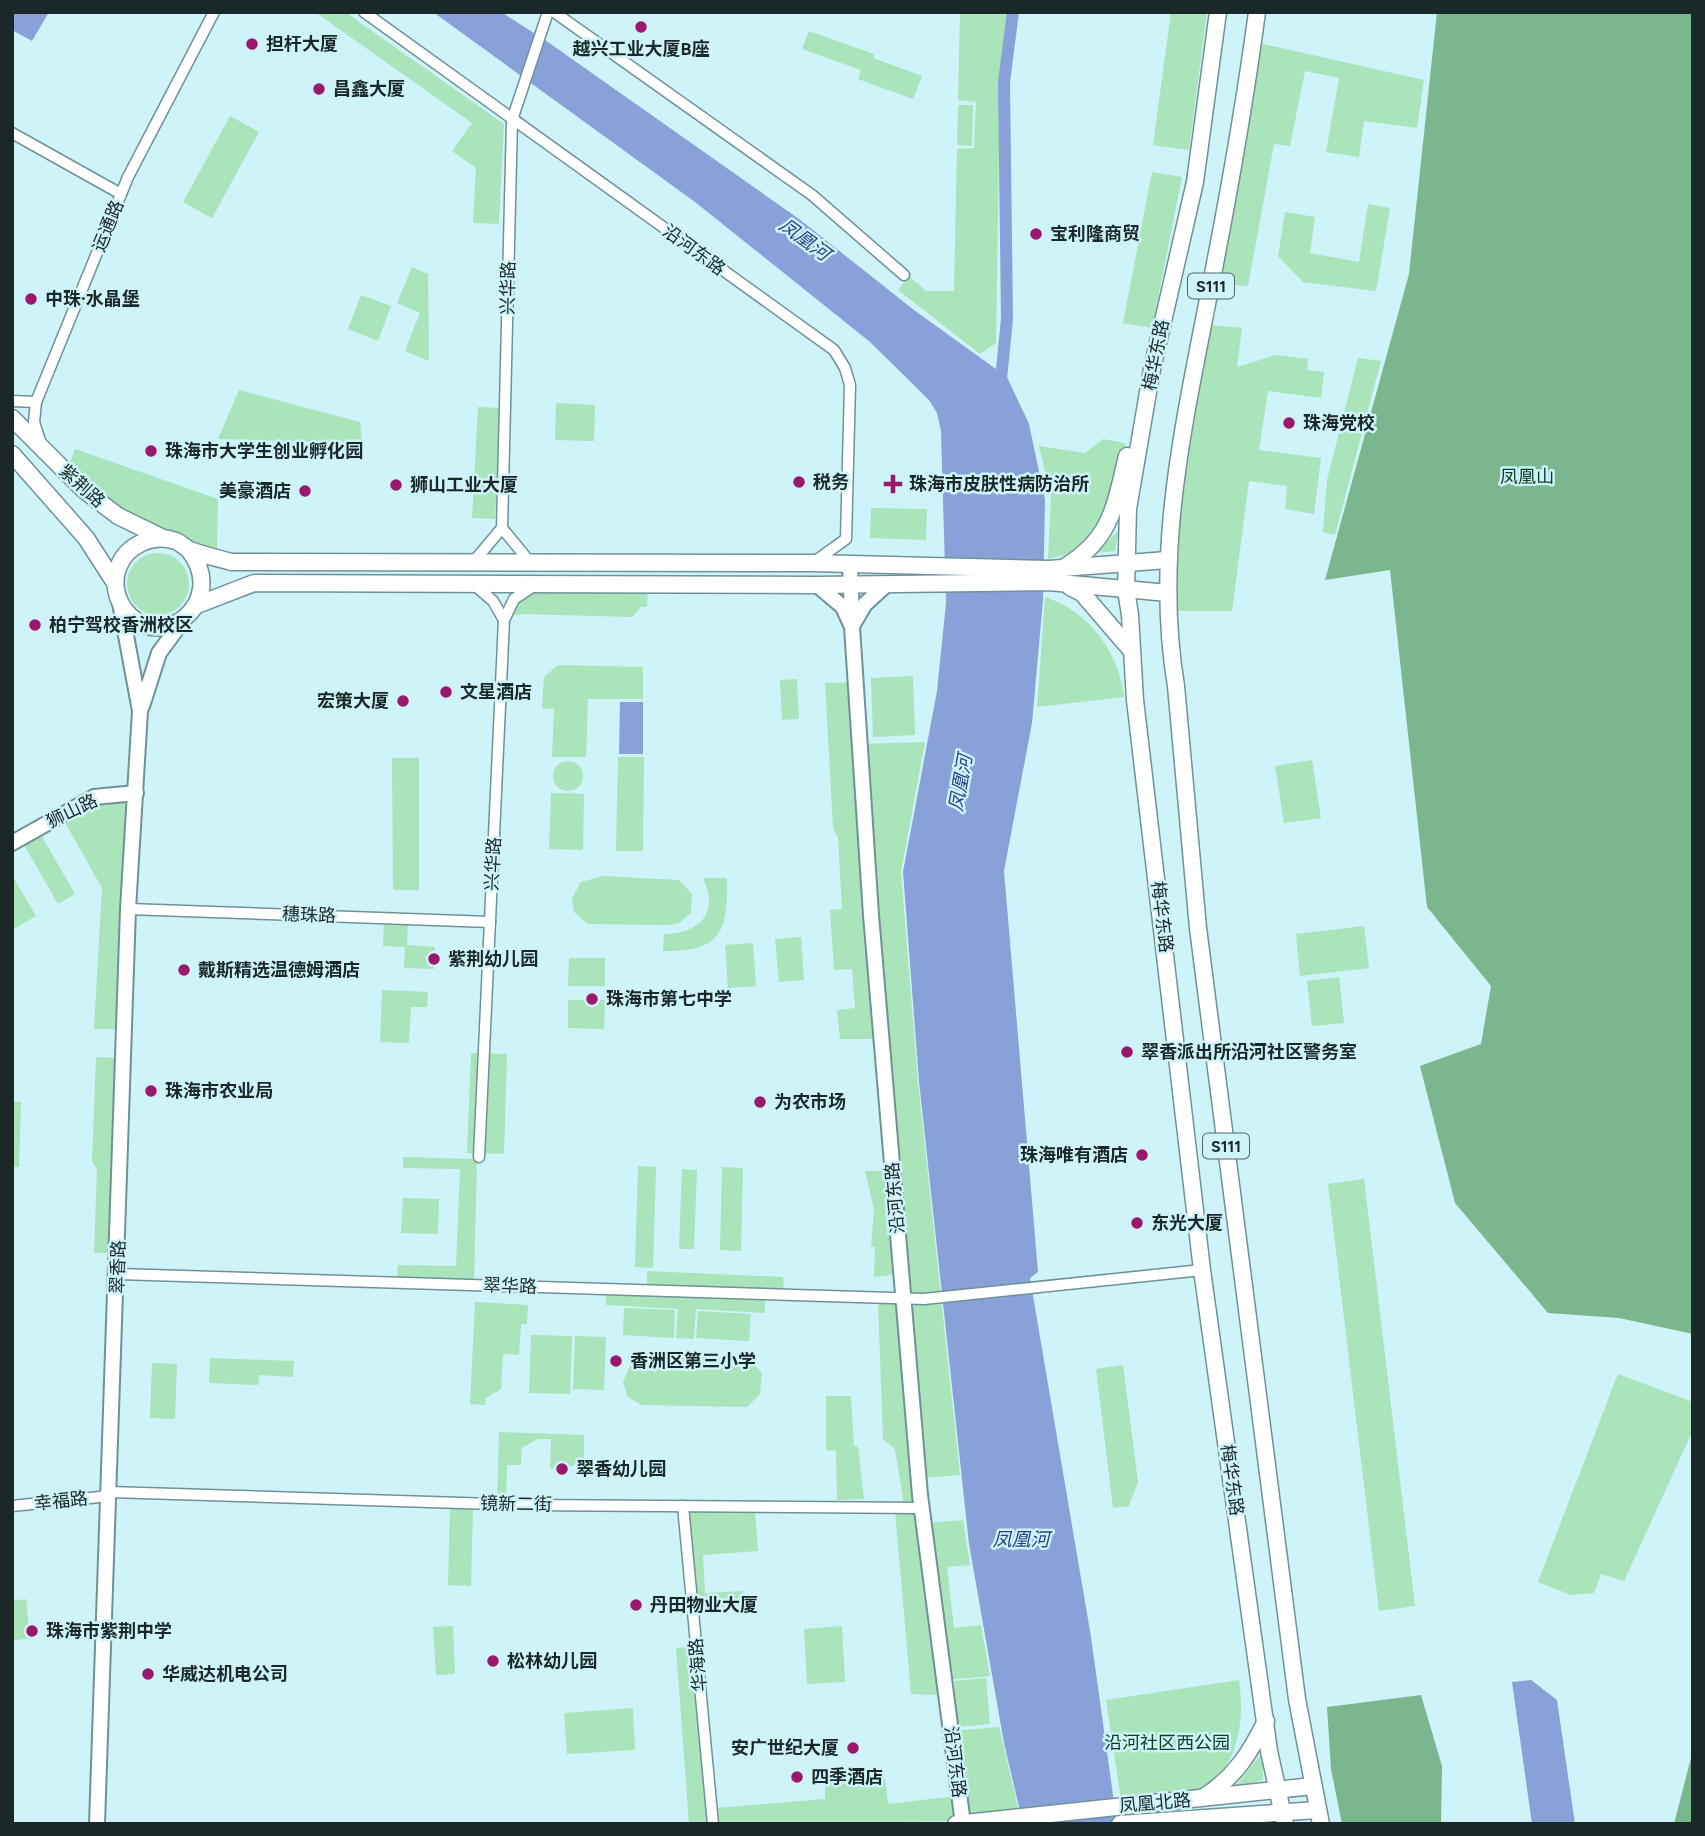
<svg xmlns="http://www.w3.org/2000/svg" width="1705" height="1836" font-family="Figtree,'Noto Sans SC',sans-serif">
  <rect width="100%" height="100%" fill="#cef3f9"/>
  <g fill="#a9e4bb">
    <path d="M315,12H345L504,124L499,224L473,223L476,168L452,151L472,123Z"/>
    <path d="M960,12L1007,14L1000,82L996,343L980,354L898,290L909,276L926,291H954L957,149L974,148L976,102L958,100Z"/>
    <path d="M1171,12H1207L1189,150L1153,145Z"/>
    <path d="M809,31L874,54L873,58L922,76L913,99L858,79L861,70L802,49Z"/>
    <path d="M1259,43L1424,80L1417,128L1364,121L1359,157L1326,152L1339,78L1305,71L1290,146L1274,144L1248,286L1217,283Z"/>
    <path d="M958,105H973L972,146L957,145Z"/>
    <path d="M230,116L259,132L212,218L183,202Z"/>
    <path d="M1152,172L1182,177L1152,328L1123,323Z"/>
    <path d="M1368,204L1390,208L1376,291L1303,282L1278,256L1285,212L1315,217L1310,253L1359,262Z"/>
    <path d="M412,267L428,274L429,361L405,351L420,313L397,303Z"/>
    <path d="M361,295L391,306L378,341L348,329Z"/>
    <path d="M1210,325L1242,328L1237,367L1276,355L1308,359L1307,370L1324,372L1321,398L1268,391L1259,450L1321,458L1314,514L1285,509L1287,486L1249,481L1232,611H1177L1172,560Z"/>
    <path d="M1358,358L1381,361L1335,535L1323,532L1327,480Z"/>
    <path d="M239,390L360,422L362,443L218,439Z"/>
    <path d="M556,403L595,405L594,441L555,440Z"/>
    <path d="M478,407L501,408L495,519L472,518Z"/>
    <path d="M1103,439L1125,443C1116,481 1111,527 1075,550C1068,555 1056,557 1048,559L1051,496L1039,446L1085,453Z"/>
    <path d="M75,449L218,499L217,552L121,509L69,465Z"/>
    <path d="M871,508L927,509L926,540L870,538Z"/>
    <path d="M1119,530L1115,551L1096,553Z"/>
    <circle cx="158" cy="584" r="31"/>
    <path d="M539,586L648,587L647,607H641L632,617L521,614L509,617L517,602Z"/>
    <path d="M1045,597C1089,611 1119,653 1124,697L1037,707Z"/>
    <path d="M558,665L643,667V699H588L586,757H552L554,709L542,708L544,677Z"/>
    <path d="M913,676L915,735L873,737L871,678Z"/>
    <path d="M797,679L799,719L782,720L780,680Z"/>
    <path d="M852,682L879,1039H840L837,1010L855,1008L852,969L834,970L830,910L842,909L838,839L833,827L825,683Z"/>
    <path d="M925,742L901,872L918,1082L960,1475L920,1478L863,744Z"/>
    <path d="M618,757H644L643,851H616Z"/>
    <path d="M392,758H419V890H393Z"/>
    <path d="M1312,760L1321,818L1284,823L1275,766Z"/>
    <circle cx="568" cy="776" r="15"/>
    <path d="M551,793L584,794L583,850L549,849Z"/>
    <path d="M132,798L123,1029H94L102,888L63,819L94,802Z"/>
    <path d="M40,833L75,894L58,904L23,843Z"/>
    <path d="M12,875L36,916L12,930Z"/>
    <path d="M603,876L679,880L692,894L691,913L679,923L668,925L588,924L574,912L572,899L581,882Z"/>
    <path d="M703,878H727C728,931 722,952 663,951L664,934C699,934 720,913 703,878Z"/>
    <path d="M384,921H408L407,945L435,947L434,969L404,968L405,947L383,946Z"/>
    <path d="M1364,926L1369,968L1300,976L1296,934Z"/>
    <path d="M801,937L804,980L779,982L775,939Z"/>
    <path d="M753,943L756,986L728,988L725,945Z"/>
    <path d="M569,958H605V986H568Z"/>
    <path d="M1339,977L1344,1023L1312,1026L1307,981Z"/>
    <path d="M382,990L428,992L427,1007H411L409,1043L380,1042Z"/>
    <path d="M568,1000H605L604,1029L568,1028Z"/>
    <path d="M471,1053L507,1054L504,1154L467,1153Z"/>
    <path d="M96,1057L121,1058L114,1253H94L97,1169L92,1162Z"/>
    <path d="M12,1102H21L19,1167H12Z"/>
    <path d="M403,1157L477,1159L474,1281L397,1278L398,1265L456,1266L460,1169L403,1168Z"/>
    <path d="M638,1166L656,1167L653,1268L635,1267Z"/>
    <path d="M722,1167L743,1168L741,1251L720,1250Z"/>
    <path d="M682,1169L697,1170L694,1249H679Z"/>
    <path d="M865,1171H889L899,1274L874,1277L875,1247L871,1246L874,1209Z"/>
    <path d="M1364,1179L1415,1606L1379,1611L1328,1184Z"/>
    <path d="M403,1198L439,1199L438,1234L401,1233Z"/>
    <path d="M647,1271L783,1277L784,1291L647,1286Z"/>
    <path d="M606,1292L765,1298V1313L696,1309L694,1339L676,1338L678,1309L606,1305Z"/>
    <path d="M878,1301L900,1302L918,1505L904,1504L895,1449L883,1439Z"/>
    <path d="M475,1302L528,1305L527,1324H521L519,1355L503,1354L501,1389L486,1398L485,1405L470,1404Z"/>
    <path d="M624,1308L675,1310L674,1338L623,1335Z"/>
    <path d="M698,1311L751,1314L749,1341L696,1338Z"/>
    <path d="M531,1335L572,1336L570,1394L529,1393Z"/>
    <path d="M575,1336L606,1337L604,1390L573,1389Z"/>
    <path d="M643,1355L751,1359L762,1374L760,1394L747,1407L642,1405L628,1397L623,1382L632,1361Z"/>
    <path d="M210,1358L294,1361L293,1377L259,1375L258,1385L209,1383Z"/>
    <path d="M152,1363L177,1364L175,1419L150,1418Z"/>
    <path d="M1123,1365L1138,1482L1129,1506L1113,1508L1096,1369Z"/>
    <path d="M1618,1374L1693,1402V1430L1624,1581L1601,1574L1594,1593L1571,1595L1538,1582Z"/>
    <path d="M826,1396H851L854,1446L858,1447L864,1499L837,1500L836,1451L826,1450Z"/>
    <path d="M499,1432L584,1435V1460L566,1469L550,1468L551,1439H537L522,1448L521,1465H507L506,1502H497Z"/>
    <path d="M450,1506L473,1507L471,1586L448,1585Z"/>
    <path d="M687,1511L755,1512L758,1551L703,1555L705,1593L743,1591L744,1606L696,1609Z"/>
    <path d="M895,1511L918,1512L943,1695L911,1694Z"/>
    <path d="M963,1520L970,1565L947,1567L954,1628L981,1625L990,1676L947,1680L928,1523Z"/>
    <path d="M26,1599L30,1638L12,1641V1601Z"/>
    <path d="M453,1626L455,1674L436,1675L433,1627Z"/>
    <path d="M842,1626L845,1682L807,1684L804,1629Z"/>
    <path d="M693,1647L710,1824H689L676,1648Z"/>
    <path d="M986,1678L990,1724L958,1727L954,1681Z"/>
    <path d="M1239,1680C1245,1720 1239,1777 1192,1793C1172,1800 1143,1798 1121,1800L1106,1700Z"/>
    <path d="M633,1708L635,1750L567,1754L564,1713Z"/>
    <path d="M999,1727L1020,1816L965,1821L954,1731Z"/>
    <path d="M1262,1753L1263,1780L1234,1788Z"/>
    <path d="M885,1779L888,1804L956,1796L959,1821L717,1824L716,1808L825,1799V1783Z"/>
  </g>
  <g fill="#7bb78e">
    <path d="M1437,12H1693V1334L1619,1318L1548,1313L1455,1203L1420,1066L1481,1044L1491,986L1427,907L1390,570L1325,580L1409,274Z"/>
    <path d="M1421,1695L1442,1766L1441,1824H1342L1331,1769L1327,1707Z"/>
    <path d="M1693,1750V1824H1674Z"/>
  </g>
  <g fill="#88a2d9">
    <path d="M12,12H49L32,41L12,30Z"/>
    <path d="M433,12H501L545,40L799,219L914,310L1007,377L1029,424L1045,500L1043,600L1032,723L1004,871L1038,1272L1030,1278L1091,1637L1117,1824H1023L1004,1743L969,1544L919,1081L903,872L937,691L946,603L941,431L937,413L929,400L870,342L695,202Z"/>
    <path d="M620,702H643V754H619Z"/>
    <path d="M1531,1680L1557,1700L1575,1824H1532L1512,1682Z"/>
  </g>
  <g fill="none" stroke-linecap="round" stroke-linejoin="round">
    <path stroke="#88a2d9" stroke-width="12" d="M1000,389L1007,319L1004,82L1013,12"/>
    <g stroke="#6f9298" stroke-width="13">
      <g id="street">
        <path d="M364,12L834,350L845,368L850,385L846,539L814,562"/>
        <path d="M554,12L812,195L904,275"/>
        <path d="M12,133L121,194"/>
        <path d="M12,401L36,402"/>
        <path d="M41,444L34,422L36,402L128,177L214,12"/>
        <path d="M502,528L529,561"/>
        <path d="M475,560L502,528L512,120L548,12"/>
        <path d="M472,583L493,601L504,620L479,1157"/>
        <path d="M504,620L514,599L535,585"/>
        <path d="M128,909L490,922"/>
        <path d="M118,1274L924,1299L1202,1270"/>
        <path d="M109,1492L527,1505L922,1508"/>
        <path d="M12,1506L109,1496"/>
        <path d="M683,1506L713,1824"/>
      </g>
    </g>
    <g stroke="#6f9298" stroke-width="18">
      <g id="secondary">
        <path d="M850,564L852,618"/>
        <path d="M817,585L843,607L852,627L871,915L920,1495L963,1824"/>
        <path d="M852,626L865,604L887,584"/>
        <path d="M142,706L159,653L184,619"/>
        <path d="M12,843L94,797L136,793"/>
        <path d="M97,1824L128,909L140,711L120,603"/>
      </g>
    </g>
    <g stroke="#6f9298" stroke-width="19">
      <g id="primary">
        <path d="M1218,12L1195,182L1152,369L1128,509L1126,590L1130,615L1135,700L1202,1270L1269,1751L1285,1824"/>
        <path d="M1257,12C1244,109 1227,204 1208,299C1183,428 1154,555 1176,686L1198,928L1297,1699L1321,1824"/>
        <path d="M12,418L84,490L118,516L163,538"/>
        <path d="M12,454L86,538L115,583"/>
        <path d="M189,550C230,602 160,657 124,609C116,597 113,582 118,568C126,545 153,533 176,541C181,543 185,548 190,550C202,555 218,558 231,562L812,563L1049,569L1167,560"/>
        <path d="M1066,566C1112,538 1115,505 1127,456"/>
        <path d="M1070,587L1082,593L1131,650"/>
        <path d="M197,605L254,583L817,585L1049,582L1168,593"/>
        <path d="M1204,1797C1235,1777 1250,1753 1266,1721"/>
        <path d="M956,1824L1313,1786"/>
        <path d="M1120,1824L1317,1810"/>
      </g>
    </g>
    <use href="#street" stroke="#fff" stroke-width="10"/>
    <use href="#secondary" stroke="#fff" stroke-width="14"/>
    <use href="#primary" stroke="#fff" stroke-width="16"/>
  </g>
  <g fill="#9a176c" stroke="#cef3f9" stroke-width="2.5">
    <circle cx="641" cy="27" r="7"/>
    <circle cx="252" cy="44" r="7"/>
    <circle cx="319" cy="89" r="7"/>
    <circle cx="1036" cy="234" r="7"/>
    <circle cx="31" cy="299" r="7"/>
    <circle cx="1289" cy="423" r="7"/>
    <circle cx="151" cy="451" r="7"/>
    <circle cx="799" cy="482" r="7"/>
    <path d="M889.5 473.5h7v7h7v7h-7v7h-7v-7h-7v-7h7z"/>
    <circle cx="396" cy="485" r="7"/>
    <circle cx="305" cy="491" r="7"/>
    <circle cx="35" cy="625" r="7"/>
    <circle cx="446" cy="692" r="7"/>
    <circle cx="403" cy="701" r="7"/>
    <circle cx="434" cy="959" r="7"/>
    <circle cx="184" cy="970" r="7"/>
    <circle cx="592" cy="999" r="7"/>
    <circle cx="1127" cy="1052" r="7"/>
    <circle cx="151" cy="1091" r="7"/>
    <circle cx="760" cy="1102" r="7"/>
    <circle cx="1142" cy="1155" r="7"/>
    <circle cx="1137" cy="1223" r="7"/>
    <circle cx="616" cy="1361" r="7"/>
    <circle cx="562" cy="1469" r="7"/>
    <circle cx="636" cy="1605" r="7"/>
    <circle cx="32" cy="1631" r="7"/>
    <circle cx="493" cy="1661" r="7"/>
    <circle cx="148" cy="1674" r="7"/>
    <circle cx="853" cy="1748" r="7"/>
    <circle cx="797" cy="1777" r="7"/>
  </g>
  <g text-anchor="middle" stroke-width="5" stroke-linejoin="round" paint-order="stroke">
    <g fill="#cef3f9" stroke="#506568" stroke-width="2">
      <rect x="1188" y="273.5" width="46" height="25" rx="5"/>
      <rect x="1203" y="1133.5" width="46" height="25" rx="5"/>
    </g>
    <g font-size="16" font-weight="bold" fill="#1a282a">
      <text x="1211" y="292">S111</text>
      <text x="1226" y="1152">S111</text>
    </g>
    <g font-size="18" font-weight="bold" fill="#1a282a" stroke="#cef3f9" text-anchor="start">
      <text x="266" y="50">担杆大厦</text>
      <text x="641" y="55" text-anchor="middle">越兴工业大厦B座</text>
      <text x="333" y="95">昌鑫大厦</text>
      <text x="1050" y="240">宝利隆商贸</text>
      <text x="45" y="305">中珠·水晶堡</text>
      <text x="1303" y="429">珠海党校</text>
      <text x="165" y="457">珠海市大学生创业孵化园</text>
      <text x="813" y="488">税务</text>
      <text x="909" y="490">珠海市皮肤性病防治所</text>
      <text x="410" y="491">狮山工业大厦</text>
      <text x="291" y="497" text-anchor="end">美豪酒店</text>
      <text x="49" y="631">柏宁驾校香洲校区</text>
      <text x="460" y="698">文星酒店</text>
      <text x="389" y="707" text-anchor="end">宏策大厦</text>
      <text x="448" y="965">紫荆幼儿园</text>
      <text x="198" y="976">戴斯精选温德姆酒店</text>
      <text x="606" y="1005">珠海市第七中学</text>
      <text x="1141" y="1058">翠香派出所沿河社区警务室</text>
      <text x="165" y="1097">珠海市农业局</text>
      <text x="774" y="1108">为农市场</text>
      <text x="1128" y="1161" text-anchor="end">珠海唯有酒店</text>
      <text x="1151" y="1229">东光大厦</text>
      <text x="630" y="1367">香洲区第三小学</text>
      <text x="576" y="1475">翠香幼儿园</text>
      <text x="650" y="1611">丹田物业大厦</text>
      <text x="46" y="1637">珠海市紫荆中学</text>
      <text x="507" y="1667">松林幼儿园</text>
      <text x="162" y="1680">华威达机电公司</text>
      <text x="839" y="1754" text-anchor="end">安广世纪大厦</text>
      <text x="811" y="1783">四季酒店</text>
    </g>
    <g font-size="18" fill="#1a282a" stroke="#cef3f9">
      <text transform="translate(108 226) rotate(-68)" y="6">运通路</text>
      <text transform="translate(694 250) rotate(36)" y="6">沿河东路</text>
      <text transform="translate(508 288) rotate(-89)" y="6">兴华路</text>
      <text transform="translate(1156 355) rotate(-79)" y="6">梅华东路</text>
      <text transform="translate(82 486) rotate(42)" y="6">紫荆路</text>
      <text transform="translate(72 811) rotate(-26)" y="6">狮山路</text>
      <text transform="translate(493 864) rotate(-87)" y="6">兴华路</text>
      <text transform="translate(309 915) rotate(2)" y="6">穗珠路</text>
      <text transform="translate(1162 917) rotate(83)" y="6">梅华东路</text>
      <text transform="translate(895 1198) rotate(-95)" y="6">沿河东路</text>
      <text transform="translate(118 1267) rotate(-88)" y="6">翠香路</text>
      <text transform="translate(510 1286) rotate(2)" y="6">翠华路</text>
      <text transform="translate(1232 1480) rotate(82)" y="6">梅华东路</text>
      <text transform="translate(61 1501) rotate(-6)" y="6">幸福路</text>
      <text transform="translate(516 1504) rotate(1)" y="6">镜新二街</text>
      <text transform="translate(698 1665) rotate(-95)" y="6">华海路</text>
      <text transform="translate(955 1762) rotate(83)" y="6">沿河东路</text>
      <text transform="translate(1155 1803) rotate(-5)" y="6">凤凰北路</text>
    </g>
    <g font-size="18" fill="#0d3d21" stroke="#cef3f9">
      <text x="1527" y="483">凤凰山</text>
      <text x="1167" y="1749">沿河社区西公园</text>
    </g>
    <g font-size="19" font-style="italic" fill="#274385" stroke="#cef3f9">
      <text transform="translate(805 239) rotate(36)" y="7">凤凰河</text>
      <text transform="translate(960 783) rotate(-80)" y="7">凤凰河</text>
      <text x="1021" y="1546">凤凰河</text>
    </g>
  </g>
  <rect width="1705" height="1836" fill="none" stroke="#1a282a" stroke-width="28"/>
</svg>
